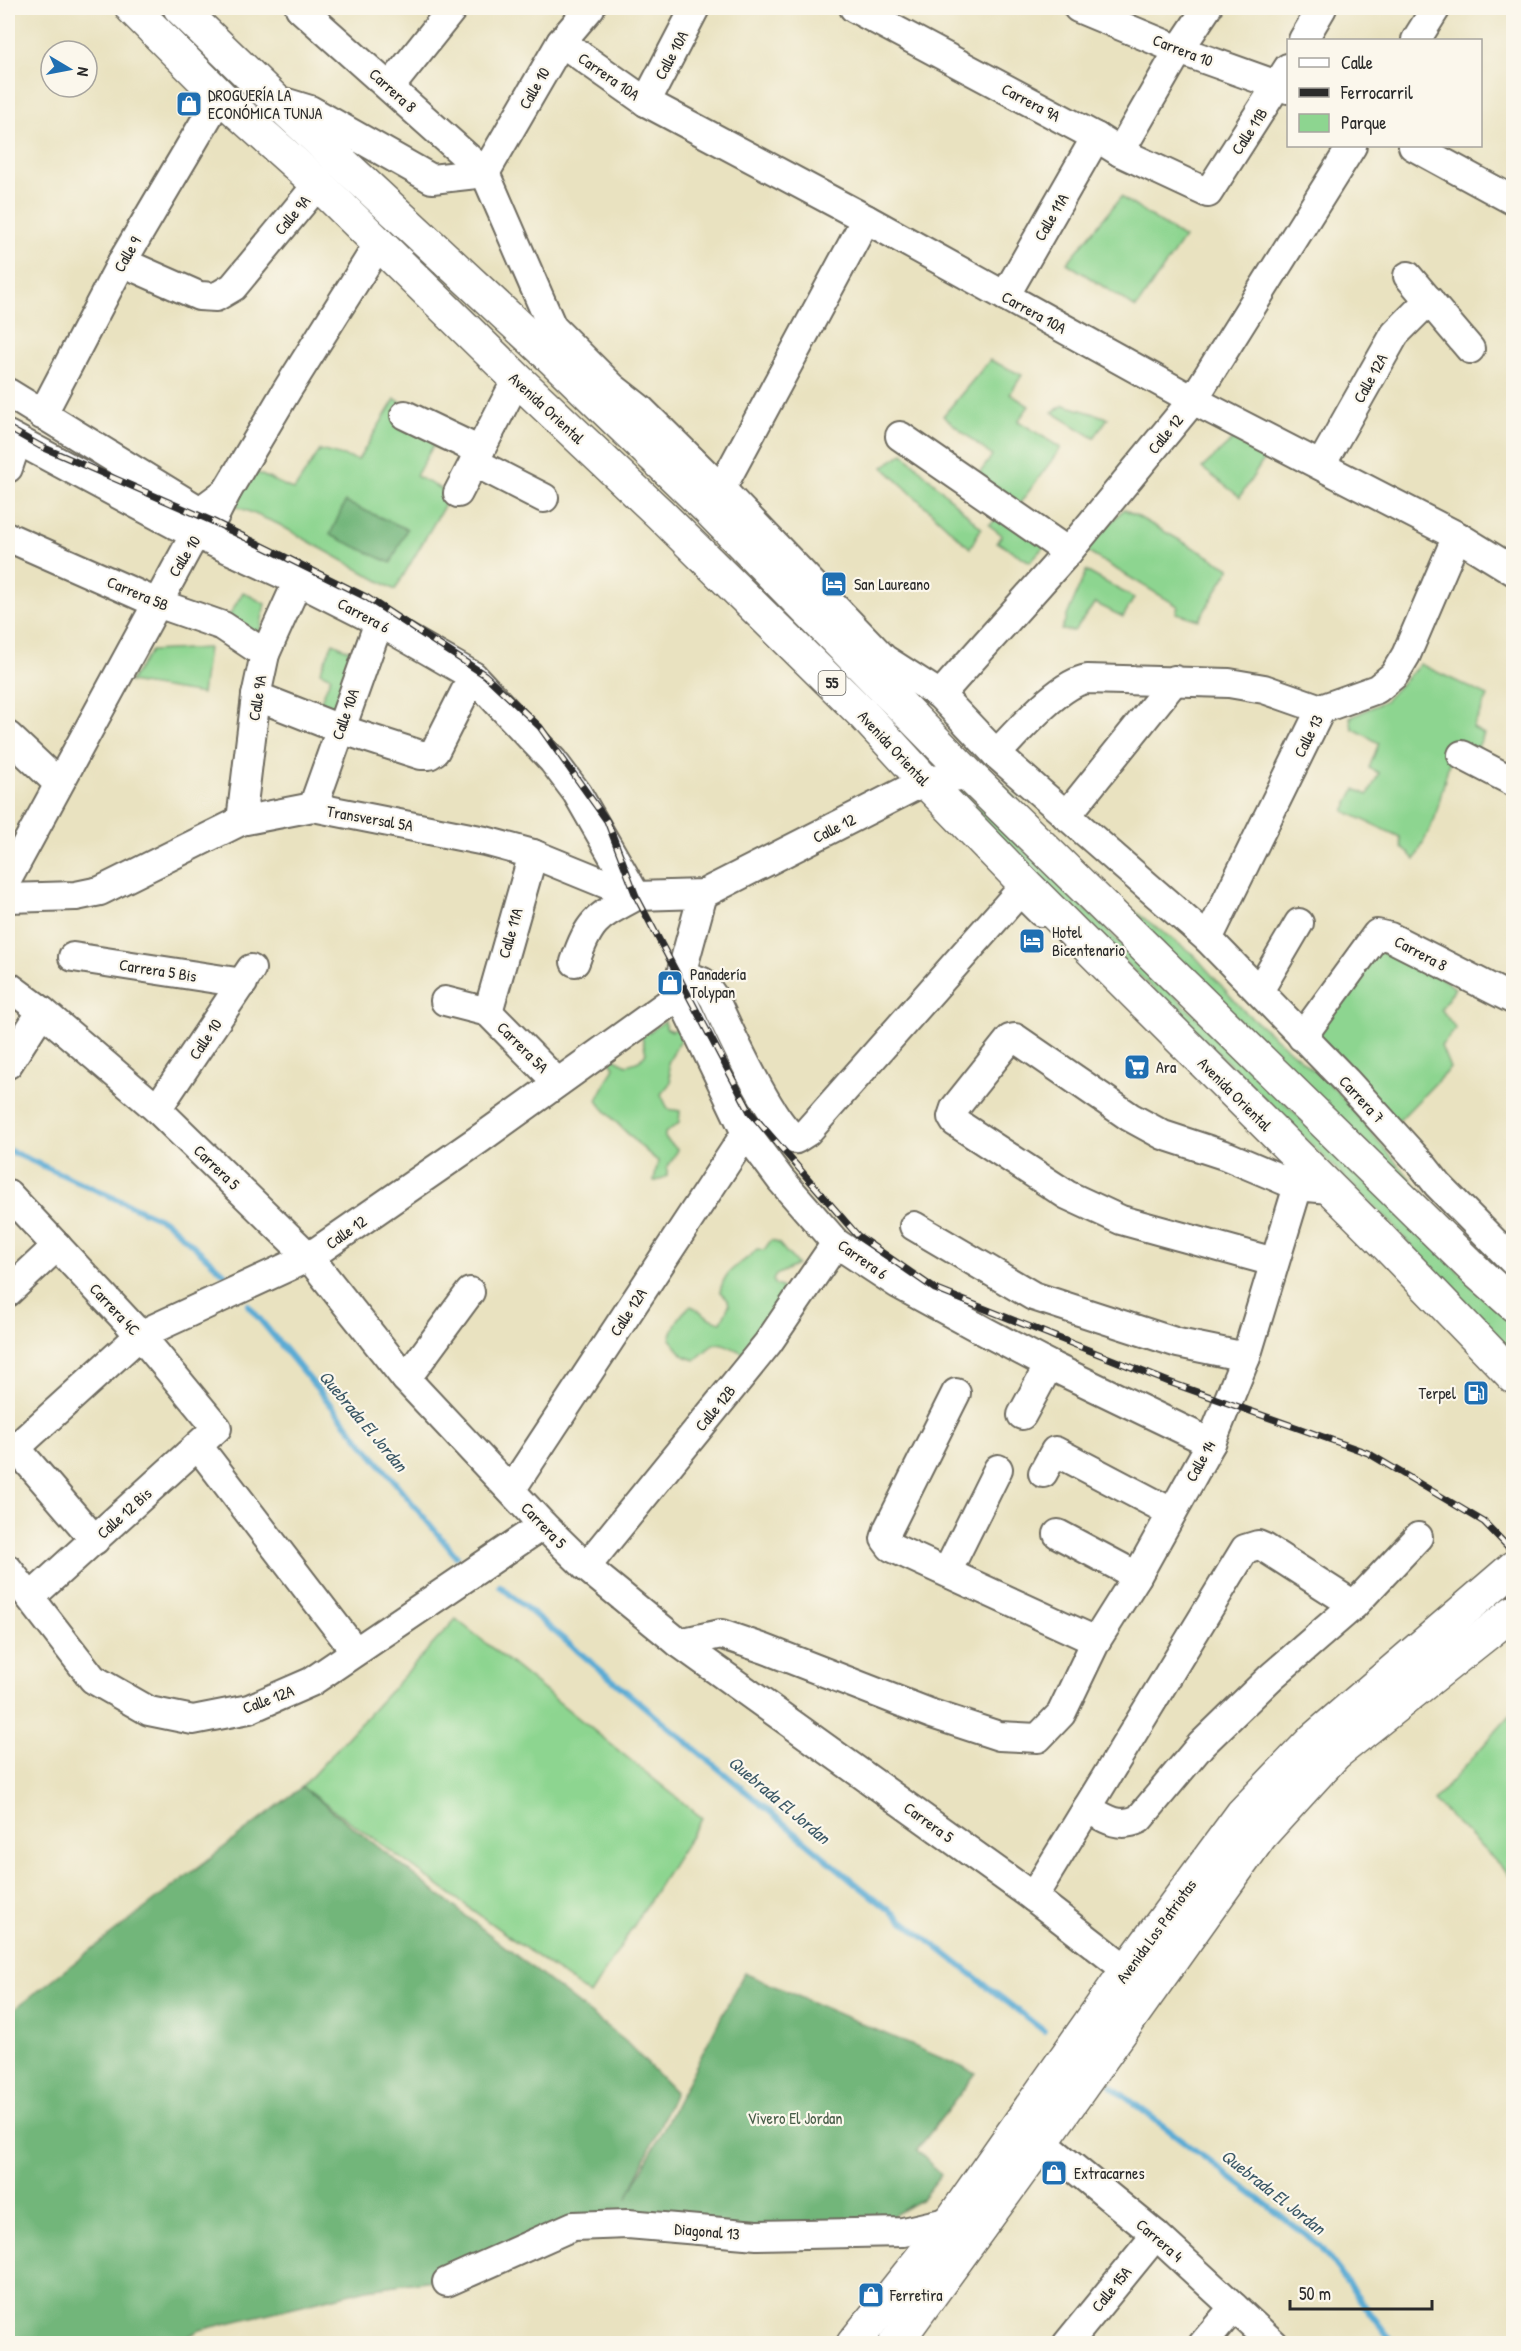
<svg xmlns="http://www.w3.org/2000/svg" width="1521" height="2351" font-family="'Patrick Hand',sans-serif">
  <rect width="100%" height="100%" fill="#fbf7ec"/>
  <filter id="ink" filterUnits="userSpaceOnUse"><feTurbulence type="fractalNoise" baseFrequency=".0167" numOctaves="2"/><feDisplacementMap in="SourceGraphic" scale="12" xChannelSelector="R" yChannelSelector="G"/><feConvolveMatrix kernelMatrix="1 2 1 2 8 2 1 2 1" color-interpolation-filters="sRGB"/></filter>
  <filter id="wash" filterUnits="userSpaceOnUse"><feTurbulence type="fractalNoise" baseFrequency=".008" numOctaves="4" result="noise"/><feDisplacementMap in="SourceGraphic" scale="24" xChannelSelector="R" yChannelSelector="G"/><feGaussianBlur stdDeviation="1.35" result="paint"/><feColorMatrix in="noise" values="0 0 0 0 0 0 0 0 0 0 0 0 0 0 0 0 0 1.4 0 .05"/><feComposite in="paint" operator="in"/></filter>
  <g filter="url(#wash)">
    <rect width="100%" height="100%" fill="#e9e2c0"/>
    <g fill="#8dd590" stroke="#5c805e" stroke-width="1.5">
      <path d="M1121,197L1184,238L1136,308L1067,263Z"/>
      <path d="M990,360L1022,375L1010,394L1029,406L1018,421L1061,448L1015,510L976,478L992,456L943,416Z"/>
      <path d="M395,399L479,442L467,461L433,446L416,476L451,494L395,590L278,524L231,504L253,471L294,490L320,450L358,460Z"/>
      <path d="M1064,405L1108,418L1094,438L1052,412Z"/>
      <path d="M1238,435L1270,450L1240,497L1202,468Z"/>
      <path d="M903,453L981,528L970,548L883,467Z"/>
      <path d="M1124,509L1230,568L1199,620L1176,613L1178,606L1084,550Z"/>
      <path d="M1007,511L1047,543L1030,562L997,542L1002,535L989,525Z"/>
      <path d="M1086,571L1134,598L1123,617L1095,603L1074,631L1061,630Z"/>
      <path d="M243,592L265,604L257,646L223,626Z"/>
      <path d="M333,643L368,659L339,728L314,717L331,677L320,672Z"/>
      <path d="M208,648L202,694L129,682L151,651Z"/>
      <path d="M1420,664L1488,696L1473,728L1484,734L1476,751L1450,759L1435,818L1415,860L1402,847L1400,837L1344,811L1355,789L1368,795L1379,773L1369,768L1379,743L1352,728L1350,718L1385,701Z"/>
      <path d="M993,773L1056,842L1115,897L1194,955L1243,1010L1335,1089L1416,1186L1513,1286L985,774Z"/>
      <path d="M952,780L1513,1324V1362L1392,1224L946,786Z"/>
      <path d="M1379,935L1455,988L1441,1009L1456,1029L1441,1046L1450,1068L1390,1130L1306,1039Z"/>
      <path d="M665,1021L666,1028L672,1031L678,1028L680,1024L684,1033L668,1063L671,1082L661,1094L668,1109L680,1111L679,1123L665,1133V1138L678,1150L667,1168V1176L657,1181H654L658,1161C649,1155 599,1107 597,1100L614,1067L609,1060L611,1057L627,1065L639,1061L646,1053L642,1037Z"/>
      <path d="M771,1240C781,1243 781,1247 787,1253C791,1258 794,1258 797,1265L776,1275L773,1280L775,1285L781,1287L787,1293L782,1311L743,1353C714,1338 718,1341 695,1360L684,1356L670,1339C673,1327 680,1313 691,1306C702,1311 708,1320 721,1322L729,1305L728,1300L720,1292C725,1266 741,1267 757,1249L764,1250Z"/>
      <path d="M456,1619L702,1818L590,1995L302,1787Z"/>
      <path d="M1513,1712L1514,1878H1513L1434,1801Z"/>
    </g>
    <g fill="#72b67a" stroke="#4e7052" stroke-width="1.5">
      <path d="M345,502L407,529L391,563L330,535Z"/>
      <path d="M302,1787L625,2041L675,2092L627,2199L744,1973L976,2073L917,2150L941,2175L922,2199L884,2221L757,2235L619,2216L463,2276L367,2289L200,2330L176,2343L8,2344V2014Z"/>
    </g>
    <g fill="none" stroke-linecap="round" stroke-linejoin="round">
      <g stroke="#5aabd4" stroke-width="6">
        <path d="M8,1150L167,1222L225,1274"/>
        <path d="M248,1305L456,1556"/>
        <path d="M500,1586L860,1887L1044,2031"/>
        <path d="M1111,2086L1318,2244L1394,2344"/>
      </g>
    </g>
  </g>
  <g filter="url(#ink)">
    <g fill="none" stroke-linecap="round" stroke-linejoin="round">
      <g stroke="#6e6b5f" stroke-width="32">
        <g id="minor">
          <path d="M300,8L485,173L552,327L553,344"/>
          <path d="M854,8L1096,137L1120,152L1208,193L1288,68"/>
          <path d="M1078,8L1179,50L1288,89"/>
          <path d="M1303,40L1322,8"/>
          <path d="M1416,40L1436,8"/>
          <path d="M561,42L646,102L866,219L1193,400L1457,536L1514,571"/>
          <path d="M390,87L453,8"/>
          <path d="M274,99L310,110L432,179L485,173"/>
          <path d="M646,102L695,8"/>
          <path d="M1413,146L1514,201"/>
          <path d="M1120,152L1179,50L1207,8"/>
          <path d="M485,173L561,42L590,8"/>
          <path d="M122,262L199,296L216,297L233,287L318,184"/>
          <path d="M1408,276L1470,349"/>
          <path d="M1005,296L1096,137"/>
          <path d="M552,327L612,387L640,409L721,489L884,659L940,695L996,754L1208,939L1346,1081L1423,1166L1438,1185L1514,1262"/>
          <path d="M8,393L200,511L227,491"/>
          <path d="M42,415L122,262L220,96"/>
          <path d="M405,415L480,451"/>
          <path d="M8,435L174,524L298,581L379,622L473,676L553,761L577,793L636,896C597,917 590,919 575,962"/>
          <path d="M900,436L1068,552"/>
          <path d="M474,462L544,498"/>
          <path d="M1321,465L1395,334L1429,300"/>
          <path d="M8,468L17,441"/>
          <path d="M458,493L517,379"/>
          <path d="M710,503L721,489L866,219"/>
          <path d="M8,537L157,603L223,626L265,654"/>
          <path d="M940,695L1068,552L1193,400L1352,146"/>
          <path d="M256,696L340,729L421,755H429L435,751L473,676"/>
          <path d="M8,736L58,783"/>
          <path d="M996,754C1017,733 1059,683 1087,679L1229,683L1264,689L1321,709"/>
          <path d="M1462,755L1514,782"/>
          <path d="M313,807L379,622"/>
          <path d="M1066,816L1175,680"/>
          <path d="M241,821L256,696L265,654L298,581"/>
          <path d="M8,878L195,534L212,521L227,491L287,390L378,245"/>
          <path d="M703,894L680,978V995L746,1133L781,1180L836,1243L898,1284L986,1332L1049,1365L1211,1443"/>
          <path d="M8,898L76,896L100,891L241,821L313,807L485,841L533,854L636,896L703,894L925,781L969,775"/>
          <path d="M1208,939L1321,709L1377,689L1394,675L1406,655L1457,536"/>
          <path d="M73,957L243,983"/>
          <path d="M8,986L42,1011L157,1109L309,1257L406,1379L543,1525L586,1567L679,1643L1033,1897L1127,1970L1145,1982"/>
          <path d="M1259,991L1299,923"/>
          <path d="M445,1001L488,1012"/>
          <path d="M488,1012L533,854"/>
          <path d="M488,1012L557,1082"/>
          <path d="M1302,1037L1377,934L1390,937L1514,1000"/>
          <path d="M8,1064L42,1011"/>
          <path d="M157,1109L251,969"/>
          <path d="M8,1194L140,1335L217,1428L31,1597"/>
          <path d="M914,1226L1033,1296L1178,1343L1246,1357"/>
          <path d="M1274,1262L1121,1220L1067,1195L955,1122L952,1117L955,1108L1010,1039L1015,1038L1130,1117L1163,1135L1227,1156L1298,1186"/>
          <path d="M8,1292L57,1246"/>
          <path d="M406,1379L470,1292"/>
          <path d="M956,1393L888,1529L885,1539L891,1547L1096,1641"/>
          <path d="M1022,1415L1049,1365"/>
          <path d="M198,1446L355,1651"/>
          <path d="M16,1448L95,1540"/>
          <path d="M8,1455L140,1335L309,1257L481,1138L680,995L695,979L703,982L714,998C729,1030 770,1122 796,1139L807,1132L1020,891L1041,912"/>
          <path d="M1043,1473L1055,1451L1171,1512"/>
          <path d="M511,1490L746,1133"/>
          <path d="M1058,1534L1137,1576"/>
          <path d="M586,1567L768,1343L836,1243"/>
          <path d="M8,1569L93,1679L149,1711L193,1720L249,1709L311,1682L543,1525"/>
          <path d="M947,1572L998,1469"/>
          <path d="M679,1643L721,1634L765,1649L932,1714L999,1736L1038,1738L1061,1714L1096,1641L1137,1576L1211,1443L1246,1357L1298,1186L1329,1189"/>
          <path d="M1087,1808C1104,1818 1119,1829 1139,1819L1201,1745L1271,1677L1354,1605"/>
          <path d="M1033,1897L1245,1549L1258,1545L1265,1548L1354,1605L1418,1537"/>
          <path d="M1042,2142L1156,2235L1274,2344"/>
          <path d="M447,2282L573,2226L628,2224L757,2235L903,2232L951,2221L960,2228"/>
          <path d="M1067,2344L1156,2235"/>
          <path d="M1203,2344L1234,2307"/>
        </g>
      </g>
      <g stroke="#6e6b5f" stroke-width="36">
        <g id="major">
          <path d="M132,8L220,96L318,184L517,379L660,514L865,716L925,781L1025,884L1378,1236L1514,1377"/>
          <path d="M180,8L274,99L553,359L706,507L969,775L1478,1273L1514,1305"/>
          <path d="M853,2344L951,2221L1127,1970L1242,1814L1314,1739L1514,1567"/>
          <path d="M895,2344L1042,2142L1261,1835L1335,1754L1514,1612"/>
        </g>
      </g>
      <use href="#minor" stroke="#fff" stroke-width="28"/>
      <use href="#major" stroke="#fff" stroke-width="33"/>
      <g stroke="#2b2b2b" stroke-width="7">
        <path id="rail" d="M8,428L40,446L212,521L366,597L485,675L540,727L607,821L636,896L750,1112L858,1236L935,1289L1169,1382L1368,1453L1484,1522L1514,1553"/>
      </g>
      <use href="#rail" stroke="#fbf7ec" stroke-width="4.5" stroke-dasharray="14" stroke-linecap="butt"/>
    </g>
  </g>
  <defs>
    <g id="shop-square" transform="scale(1.35)"><rect x="-9" y="-9" width="18" height="18" rx="4" fill="#1f6fb2" stroke="#fbf7ec"/><path d="M-5-2.5h2.3a2.7 3.5 0 0 1 5.4 0H5L5.5 6h-11ZM-1.5-2.5h3a1.5 2.3 0 0 0-3 0Z" fill="#fff"/></g>
    <g id="hotel-square" transform="scale(1.35)"><rect x="-9" y="-9" width="18" height="18" rx="4" fill="#1f6fb2" stroke="#fbf7ec"/><path d="M-6-4.5h1.5V1H6V5H4.5V3h-9V5H-6ZM-4 0a1.8 1.8 0 1 1 3.6 0ZM.5 0V-2.5h3Q6-2.5 6 0Z" fill="#fff"/></g>
    <g id="supermarket-square" transform="scale(1.35)"><rect x="-9" y="-9" width="18" height="18" rx="4" fill="#1f6fb2" stroke="#fbf7ec"/><path d="M-6-5.5h2.5l.6 2H6L4.5 2H-2.5L-4.4-4H-6ZM-1.5 3.2a1.3 1.3 0 1 0 .1 0ZM3 3.2a1.3 1.3 0 1 0 .1 0Z" fill="#fff"/></g>
    <g id="fuel-square" transform="scale(1.35)"><rect x="-9" y="-9" width="18" height="18" rx="4" fill="#1f6fb2" stroke="#fbf7ec"/><path d="M-5.5-6h7V0h2V4h1.3V-2.5L3-4.5l.8-.8L6-3V5H2.5V1h-1V6h-7ZM-4.2-4.7v3.2H.2V-4.7Z" fill="#fff"/></g>
  </defs>
  <g fill-rule="evenodd">
    <use href="#shop-square" x="189" y="104"/>
    <use href="#hotel-square" x="834" y="584"/>
    <use href="#hotel-square" x="1032" y="941"/>
    <use href="#shop-square" x="670" y="983"/>
    <use href="#supermarket-square" x="1137" y="1067"/>
    <use href="#fuel-square" x="1476" y="1393"/>
    <use href="#shop-square" x="1054" y="2173"/>
    <use href="#shop-square" x="871" y="2295"/>
  </g>
  <g text-anchor="middle" stroke-width="4.5" stroke-linejoin="round" paint-order="stroke">
    <rect fill="#fbf7ec" stroke="#696865" stroke-width="1.5" x="818.5" y="671" width="27" height="24" rx="4.5"/>
    <g font-size="15" font-weight="bold" fill="#2b2b2b">
      <text x="832" y="688">55</text>
    </g>
    <g font-size="16" fill="#2b2b2b" stroke="#fbf7ec">
      <text transform="translate(1183 50) rotate(21)" y="6">Carrera 10</text>
      <text transform="translate(671 55) rotate(-62)" y="6">Calle 10A</text>
      <text transform="translate(609 76) rotate(35)" y="6">Carrera 10A</text>
      <text transform="translate(534 88) rotate(-60)" y="6">Calle 10</text>
      <text transform="translate(393 90) rotate(42)" y="6">Carrera 8</text>
      <text transform="translate(1031 102) rotate(28)" y="6">Carrera 9A</text>
      <text transform="translate(1249 131) rotate(-57)" y="6">Calle 11B</text>
      <text transform="translate(292 215) rotate(-50)" y="6">Calle 9A</text>
      <text transform="translate(1051 217) rotate(-60)" y="6">Calle 11A</text>
      <text transform="translate(127 254) rotate(-60)" y="6">Calle 9</text>
      <text transform="translate(1034 312) rotate(29)" y="6">Carrera 10A</text>
      <text transform="translate(1370 378) rotate(-61)" y="6">Calle 12A</text>
      <text transform="translate(547 408) rotate(43)" y="6">Avenida Oriental</text>
      <text transform="translate(1165 434) rotate(-51)" y="6">Calle 12</text>
      <text transform="translate(184 556) rotate(-58)" y="6">Calle 10</text>
      <text transform="translate(138 593) rotate(23)" y="6">Carrera 5B</text>
      <text transform="translate(364 615) rotate(28)" y="6">Carrera 6</text>
      <text transform="translate(257 698) rotate(-81)" y="6">Calle 9A</text>
      <text transform="translate(345 714) rotate(-71)" y="6">Calle 10A</text>
      <text transform="translate(1308 736) rotate(-63)" y="6">Calle 13</text>
      <text transform="translate(894 748) rotate(47)" y="6">Avenida Oriental</text>
      <text transform="translate(370 818) rotate(10)" y="6">Transversal 5A</text>
      <text transform="translate(834 828) rotate(-27)" y="6">Calle 12</text>
      <text transform="translate(510 933) rotate(-74)" y="6">Calle 11A</text>
      <text transform="translate(1421 953) rotate(28)" y="6">Carrera 8</text>
      <text transform="translate(158 970) rotate(9)" y="6">Carrera 5 Bis</text>
      <text transform="translate(205 1039) rotate(-56)" y="6">Calle 10</text>
      <text transform="translate(523 1047) rotate(45)" y="6">Carrera 5A</text>
      <text transform="translate(1235 1094) rotate(45)" y="6">Avenida Oriental</text>
      <text transform="translate(1362 1099) rotate(47)" y="6">Carrera 7</text>
      <text transform="translate(217 1167) rotate(44)" y="6">Carrera 5</text>
      <text transform="translate(346 1232) rotate(-35)" y="6">Calle 12</text>
      <text transform="translate(863 1259) rotate(35)" y="6">Carrera 6</text>
      <text transform="translate(115 1309) rotate(47)" y="6">Carrera 4C</text>
      <text transform="translate(628 1312) rotate(-57)" y="6">Calle 12A</text>
      <text transform="translate(715 1408) rotate(-51)" y="6">Calle 12B</text>
      <text transform="translate(1200 1461) rotate(-61)" y="6">Calle 14</text>
      <text transform="translate(124 1513) rotate(-42)" y="6">Calle 12 Bis</text>
      <text transform="translate(544 1525) rotate(46)" y="6">Carrera 5</text>
      <text transform="translate(268 1699) rotate(-21)" y="6">Calle 12A</text>
      <text transform="translate(929 1822) rotate(36)" y="6">Carrera 5</text>
      <text transform="translate(1156 1931) rotate(-54)" y="6">Avenida Los Patriotas</text>
      <text transform="translate(707 2231) rotate(5)" y="6">Diagonal 13</text>
      <text transform="translate(1160 2240) rotate(41)" y="6">Carrera 4</text>
      <text transform="translate(1111 2289) rotate(-51)" y="6">Calle 15A</text>
    </g>
    <g font-size="16" fill="#2b2b2b" stroke="#fbf7ec" text-anchor="start">
      <text x="208" y="101">DROGUERÍA LA<tspan x="208" dy="18">ECONÓMICA TUNJA</tspan></text>
      <text x="854" y="590">San Laureano</text>
      <text x="1052" y="938">Hotel<tspan x="1052" dy="18">Bicentenario</tspan></text>
      <text x="690" y="980">Panadería<tspan x="690" dy="18">Tolypan</tspan></text>
      <text x="1156" y="1073">Ara</text>
      <text x="1456" y="1399" text-anchor="end">Terpel</text>
      <text x="1074" y="2179">Extracarnes</text>
      <text x="890" y="2301">Ferretira</text>
    </g>
    <g font-size="16" fill="#485e49" stroke="#fbf7ec">
      <text x="795" y="2124">Vivero El Jordan</text>
    </g>
    <g font-size="18" font-style="italic" fill="#3b5866" stroke="#fbf7ec">
      <text transform="translate(363 1421) rotate(50)" y="6">Quebrada El Jordan</text>
      <text transform="translate(779 1800) rotate(40)" y="6">Quebrada El Jordan</text>
      <text transform="translate(1273 2192) rotate(38)" y="6">Quebrada El Jordan</text>
    </g>
  </g>
  <rect width="1521" height="2351" fill="none" stroke="#fbf7ec" stroke-width="30"/>
  <rect x="1287" y="39" width="195" height="108" fill="#fbf7ec" stroke="#a8a59f" stroke-width="1.5"/>
  <rect x="1299" y="58" width="30" height="9" fill="#ffffff" stroke="#a8a59f" stroke-width="1.5"/>
  <text x="1341" y="69" font-size="18" fill="#2b2b2b">Calle</text>
  <rect x="1299" y="88" width="30" height="9" fill="#2b2b2b" stroke="#a8a59f" stroke-width="1.5"/>
  <text x="1341" y="99" font-size="18" fill="#2b2b2b">Ferrocarril</text>
  <rect x="1299" y="114" width="30" height="18" fill="#8dd590" stroke="#a8a59f" stroke-width="1.5"/>
  <text x="1341" y="129" font-size="18" fill="#2b2b2b">Parque</text>
  <g transform="translate(69 69) rotate(100)"><circle r="28" fill="#fbf7ec" stroke="#a8a59f" stroke-width="1.5"/>
  <path d="M0-4.5L10 22L0 15L-10 22Z" fill="#1f6fb2"/>
  <text y="-9" font-size="16" font-weight="bold" text-anchor="middle" fill="#2b2b2b">N</text>
  </g>
  <path d="M1290 2300v9h142v-9" fill="none" stroke="#2b2b2b" stroke-width="3"/>
  <text x="1299" y="2300" font-size="18" fill="#2b2b2b" stroke="#fbf7ec" stroke-width="4.5" paint-order="stroke">50 m</text>
</svg>
